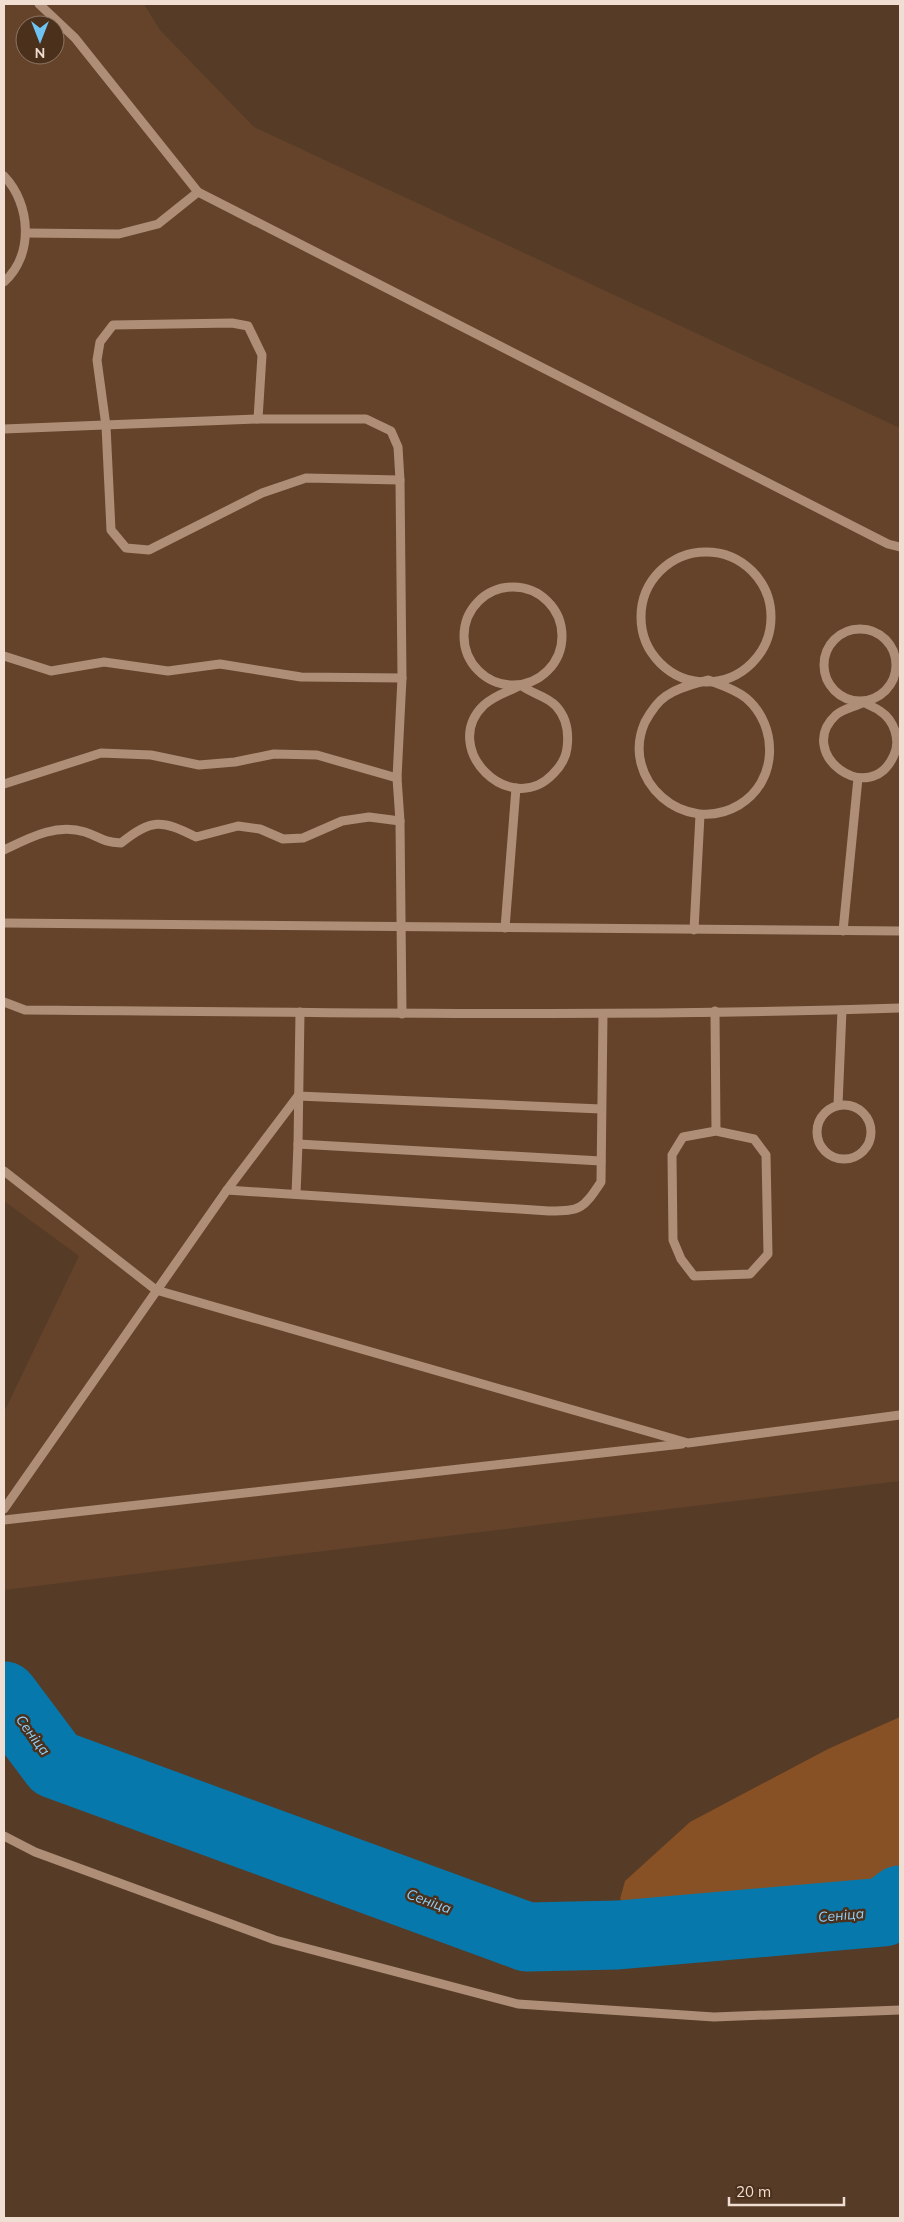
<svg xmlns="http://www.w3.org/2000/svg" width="904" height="2222" font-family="Mulish,sans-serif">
  <rect width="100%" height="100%" fill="#563b26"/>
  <path fill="#64432a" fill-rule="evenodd" d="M4,4H144L160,30L254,127L900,428V1481L4,1590V1412L79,1256L4,1201ZM25,25H55V55H25Z"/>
  <path fill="#885125" d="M900,1717V1917L665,1939L620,1899L625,1881L690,1822L828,1749Z"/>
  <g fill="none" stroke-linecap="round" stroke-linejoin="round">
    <path stroke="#0778ab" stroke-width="69" d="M4,1696L55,1764L527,1937L618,1935L884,1912L900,1900"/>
    <g stroke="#ae8e77" stroke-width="9">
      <path d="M39,4L75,38L198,192L888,544L900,547"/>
      <path d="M4,176C31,204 34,255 4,282"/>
      <path d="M26,233L119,234L158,224L198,192"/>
      <path d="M258,419L262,355L248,326L232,323L113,325L100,342L97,360L106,426L111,530L126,548L149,550L262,493L306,478L400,480"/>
      <path d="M4,429L258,419H366L391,431L398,447L400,480L402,678L397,778L400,821L402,1014"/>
      <circle cx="706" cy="617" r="65"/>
      <circle cx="513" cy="636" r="49"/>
      <circle cx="860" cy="665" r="36"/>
      <path d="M4,656L51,671L104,662L168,671L220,664L301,677L402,678"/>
      <path d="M708,680C721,685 735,689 746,698C779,726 778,782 739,805C685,837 619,780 645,722C650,713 657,702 666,696C679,687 694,684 708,680Z"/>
      <path d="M521,685C531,694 546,695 556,706C567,718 569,733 567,748C566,758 560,767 553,774C510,819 439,748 484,705C495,695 508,692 521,685Z"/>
      <path d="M864,702C869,706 875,707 880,711C894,720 901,740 894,755C870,810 794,753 836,715C844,708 855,707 864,702Z"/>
      <path d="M4,784L101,753L151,755L199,765L235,762L274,754L317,755L397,778"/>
      <path d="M4,850C29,838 56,823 85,832C100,837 102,842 121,843C152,818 162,820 196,837L238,826L260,829L283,839L303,838L342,821L369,817L400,821"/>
      <path d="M4,923L900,931"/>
      <path d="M505,928L516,788"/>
      <path d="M694,930L700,815"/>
      <path d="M843,931L858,778"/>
      <path d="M4,1002L25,1010C316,1012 608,1018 900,1008"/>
      <path d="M715,1011L716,1131L754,1139L766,1155L768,1254L750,1274L694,1276L681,1259L673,1240L672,1155L683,1137L716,1131"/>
      <path d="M300,1012L298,1144L601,1161"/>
      <path d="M838,1105L842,1010"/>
      <circle cx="844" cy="1132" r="27"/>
      <path d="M4,1171L156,1290L688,1443L900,1415"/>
      <path d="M227,1190L298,1096L601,1109"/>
      <path d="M296,1194L298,1144"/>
      <path d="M4,1509L227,1190L549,1211C581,1211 583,1209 601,1182L603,1014"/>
      <path d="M4,1520L682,1444"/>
      <path d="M4,1836L35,1852L275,1940L518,2004L714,2017L900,2010"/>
    </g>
  </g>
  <g text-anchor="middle" stroke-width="5" stroke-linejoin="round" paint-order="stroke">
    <g font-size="14" font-style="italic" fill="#90d1fb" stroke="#4b301c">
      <text transform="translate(33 1735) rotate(53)" y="5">Сеніца</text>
      <text transform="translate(429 1901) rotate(20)" y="5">Сеніца</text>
      <text transform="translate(841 1915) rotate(-5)" y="5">Сеніца</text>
    </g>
  </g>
  <rect width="904" height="2222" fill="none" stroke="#f0ded2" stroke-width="10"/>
  <g transform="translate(40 40) rotate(180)"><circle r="24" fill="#4b301c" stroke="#8d7665"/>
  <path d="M0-4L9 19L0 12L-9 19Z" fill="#6fc2f4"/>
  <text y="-8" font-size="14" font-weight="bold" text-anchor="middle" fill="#f0ded2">N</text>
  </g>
  <path d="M729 2197v8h115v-8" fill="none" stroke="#f0ded2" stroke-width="2.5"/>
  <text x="736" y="2197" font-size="15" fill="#f0ded2" stroke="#4b301c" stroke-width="4" paint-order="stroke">20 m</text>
</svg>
